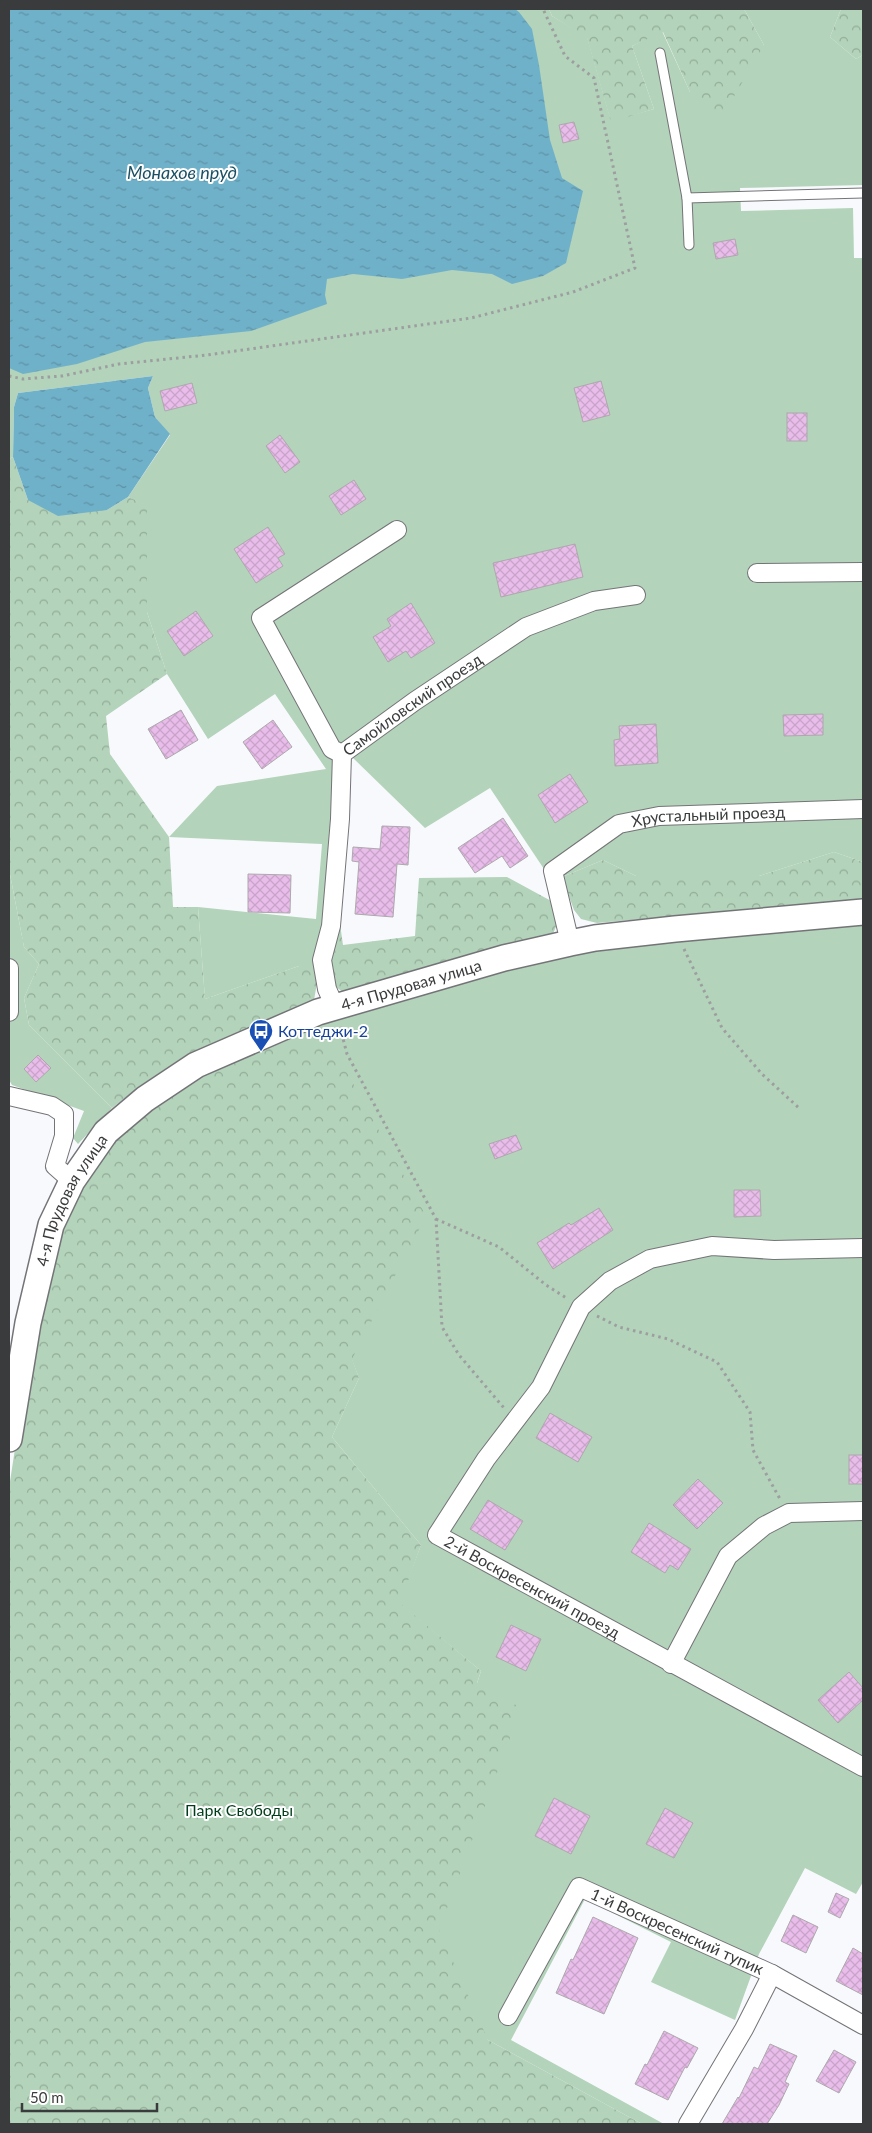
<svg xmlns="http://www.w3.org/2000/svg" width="872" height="2133" font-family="Lato,sans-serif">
  <defs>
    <pattern id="forest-crowns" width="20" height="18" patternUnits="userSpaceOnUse" patternTransform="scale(1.25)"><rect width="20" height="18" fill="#b3d3ba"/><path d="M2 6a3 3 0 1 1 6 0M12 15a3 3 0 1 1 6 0" fill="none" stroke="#93ac98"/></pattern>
    <pattern id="water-ripples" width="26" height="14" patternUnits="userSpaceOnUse" patternTransform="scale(1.25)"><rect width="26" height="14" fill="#70b1ca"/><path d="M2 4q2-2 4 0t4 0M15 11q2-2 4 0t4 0" fill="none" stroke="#5d91a5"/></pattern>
    <pattern id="building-cross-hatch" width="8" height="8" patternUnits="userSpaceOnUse" patternTransform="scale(1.25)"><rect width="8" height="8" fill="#e9bde9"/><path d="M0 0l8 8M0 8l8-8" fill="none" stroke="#c9a3c9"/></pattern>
  </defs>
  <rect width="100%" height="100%" fill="#f8f9fd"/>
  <g fill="#b3d3ba">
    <path d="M9,9H549L552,16L587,37L611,121L654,109L632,46L662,31L690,92L764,45L744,9H841L830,37L856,59L863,55V185L740,188L741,211L853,208L854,258H863V862L834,852L759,876H636L603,860L562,877L548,875L490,788L425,828L351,756L347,761L320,966H299L205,999L198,907L316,919L322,844L169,837L217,786L326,769L275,694L208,739L167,674L147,612V506L128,497L170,435L155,417L148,388L153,376L18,393L14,407L13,457L9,459Z"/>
    <path d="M9,869L24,947L39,964L24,998L29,1025L112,1108L78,1144L73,1138L84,1111L12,1085L9,1080Z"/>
    <path d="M863,923V1882L856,1894L805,1868L759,1954L735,2020L651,1982L671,1942L585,1899L511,2040L664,2124H642L488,2040L399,1924L481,1671L399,1603L421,1545L332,1437L359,1378L297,1218L268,1043L322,1022L508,966L578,951Z"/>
  </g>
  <g fill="url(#forest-crowns)">
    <path d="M549,9H744L764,45L722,117L690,92L663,32L632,46L654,109L611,122L587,38L552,16Z"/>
    <path d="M841,9H863V55L856,59L830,37Z"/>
    <path d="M13,457L28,500L107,510L128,497L147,505V612L167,674L106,716L110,754L169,837L173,907H198L205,999L299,966H320L314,1000L188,1054L140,1086L112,1108L29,1025L24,998L39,964L24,947L9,869V459Z"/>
    <path d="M834,852L863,862V899L597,923L581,919L574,910L562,877L603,860L636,876H759Z"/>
    <path d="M507,877L553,902L559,919L553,934L500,946L346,993C317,981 333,946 340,924L343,945L415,936L419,878Z"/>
    <path d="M268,1043L332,1045L426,1216L352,1359L359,1378L332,1437L421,1545L400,1603L481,1671L477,1683L521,1708L439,1930L488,2040L642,2124H9V1488L34,1324L59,1235L79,1187L110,1140L201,1075Z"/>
  </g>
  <g fill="url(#water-ripples)">
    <path d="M9,9H515L519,12L532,29L539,65L550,140L562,178L583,191L566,263L543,276L512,284L492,274L452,270L402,279L353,274L327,279L325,295L327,304L251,331L145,342L77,364L23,374L9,368Z"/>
    <path d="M153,376L148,388L155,417L170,434L128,497L107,510L58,516L28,500L13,457L14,407L18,393Z"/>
  </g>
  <g fill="url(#building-cross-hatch)" stroke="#aca9ac">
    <path d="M574,122L579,139L563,143L559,125Z"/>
    <path d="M735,239L738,255L716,259L713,243Z"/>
    <path d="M601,381L610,415L583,422L574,388Z"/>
    <path d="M192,383L197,403L165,411L160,391Z"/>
    <rect x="787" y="413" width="20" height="28"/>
    <path d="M280,435L300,462L285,473L266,446Z"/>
    <path d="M354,480L366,499L341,515L329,496Z"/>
    <path d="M268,527L285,554L278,558L283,566L256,583L234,549Z"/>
    <path d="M575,544L583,577L501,597L493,563Z"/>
    <path d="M411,603L435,643L411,658L406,651L388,662L373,637L391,626L387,619Z"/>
    <path d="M196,611L213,636L184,656L167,631Z"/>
    <path d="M181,710L198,740L166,759L148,729Z"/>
    <path d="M823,714V735L784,736L783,715Z"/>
    <path d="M273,720L292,747L262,769L243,742Z"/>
    <path d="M656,724L658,763L615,766L614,740L620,739L619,726Z"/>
    <path d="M570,774L588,802L555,823L538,795Z"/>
    <path d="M503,818L528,856L510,868L502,856L475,873L458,848Z"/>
    <path d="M382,826L410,827L408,865L397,864L393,917L355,914L359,862L352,861L353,847L380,849Z"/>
    <path d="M248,874L291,875L290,913L248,912Z"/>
    <path d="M38,1055L51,1068L36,1082L24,1069Z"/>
    <path d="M516,1135L522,1149L495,1159L489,1144Z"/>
    <path d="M734,1190H760L761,1216L734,1217Z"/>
    <path d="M599,1208L613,1230L553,1269L537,1243L569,1223L571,1225Z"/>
    <path d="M550,1413L592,1437L578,1462L536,1438Z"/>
    <rect x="849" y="1455" width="14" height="29"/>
    <path d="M698,1479L723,1503L697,1529L673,1505Z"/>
    <path d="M488,1500L523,1521L505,1550L470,1529Z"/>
    <path d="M649,1523L691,1549L678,1570L670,1565L665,1573L631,1552Z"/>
    <path d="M511,1625L541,1639L526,1671L496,1657Z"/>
    <path d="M849,1672L863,1688V1700L838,1723L818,1700Z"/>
    <path d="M554,1798L590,1816L571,1854L535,1836Z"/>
    <path d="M665,1808L693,1823L674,1858L646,1844Z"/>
    <path d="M836,1893L849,1899L840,1918L828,1912Z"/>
    <path d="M793,1915L818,1927L806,1953L781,1941Z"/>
    <path d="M593,1917L638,1938L604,2014L556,1993L571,1959L573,1960Z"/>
    <path d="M853,1948L863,1954V1995L836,1981Z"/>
    <path d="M664,2031L698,2048L687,2068L685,2067L668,2100L635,2084L645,2064L647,2065Z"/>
    <path d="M770,2044L797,2056L785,2082L789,2084L779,2105L767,2124H722L738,2097L739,2098L754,2067L758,2069Z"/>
    <path d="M834,2050L856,2062L839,2093L816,2081Z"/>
  </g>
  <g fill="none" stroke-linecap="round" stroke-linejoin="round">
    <g stroke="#747478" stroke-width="11">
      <g id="lane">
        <path d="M660,53L687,198L863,193"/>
        <path d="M687,198L689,245"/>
      </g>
    </g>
    <g stroke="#747478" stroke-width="20">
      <g id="street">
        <path d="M757,573L863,572"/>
        <path id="s1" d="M342,754L415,701L526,627L594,601L636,595"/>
        <path d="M342,754L332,749L261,618L397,530"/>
        <path id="s2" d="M570,943L553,871L619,824L659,816L863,809"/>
        <path d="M9,968V1012"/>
        <path d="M335,1007L327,989L322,960L331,926L340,819L342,754"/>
        <path d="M9,1096L52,1106L64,1114V1136L55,1166L72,1181"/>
        <path id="s3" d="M863,1248L774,1250L712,1246L650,1259L610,1281L581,1307L541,1387L486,1459L437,1535L863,1767"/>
        <path d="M671,1664L728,1556L764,1526L789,1513L863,1511"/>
        <path id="s4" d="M508,2016L579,1887L772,1974"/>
        <path d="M688,2124L744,2029L772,1974L863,2025"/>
      </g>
    </g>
    <g stroke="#747478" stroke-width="28">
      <g id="secondary">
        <path id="s5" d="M9,1439L28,1323L51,1225L72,1181L106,1132L145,1099L196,1065L318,1012L504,958L570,943L595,938L675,929L863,912"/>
      </g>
    </g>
    <g stroke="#9d9ea0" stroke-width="3" stroke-dasharray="2.5 4" stroke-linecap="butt">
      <path d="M9,376L23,379L62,376L119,364L207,355L471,318L573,292L635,268L594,78L565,56L543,9"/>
      <path d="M684,949L722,1028L762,1074L799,1108"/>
      <path d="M340,1027L347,1054L436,1219L442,1327L459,1355L504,1408"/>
      <path d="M436,1219L499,1247L546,1285L568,1299"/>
      <path d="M597,1316L619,1327L668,1339L717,1362L750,1412L753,1450L780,1499"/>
    </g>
    <use href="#lane" stroke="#fff" stroke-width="9"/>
    <use href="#street" stroke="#fff" stroke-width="18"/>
    <use href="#secondary" stroke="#fff" stroke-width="25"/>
  </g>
  <defs>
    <g id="bus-pin" transform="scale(1.25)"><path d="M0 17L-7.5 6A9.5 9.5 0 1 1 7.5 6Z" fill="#1a4fb4" stroke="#fff"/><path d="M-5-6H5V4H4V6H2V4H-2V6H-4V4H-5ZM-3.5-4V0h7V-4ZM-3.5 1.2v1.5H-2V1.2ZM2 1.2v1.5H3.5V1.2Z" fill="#fff"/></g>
  </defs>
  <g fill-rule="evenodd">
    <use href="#bus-pin" x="261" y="1031"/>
  </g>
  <g text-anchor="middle" stroke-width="4" stroke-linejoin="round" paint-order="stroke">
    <g font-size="16" fill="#3a3b3c" stroke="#fff">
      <text dy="6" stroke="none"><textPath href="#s1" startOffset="86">Самойловский проезд</textPath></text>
      <text dy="6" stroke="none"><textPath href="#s2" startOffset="245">Хрустальный проезд</textPath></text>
      <text dy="6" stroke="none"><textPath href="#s5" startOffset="669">4-я Прудовая улица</textPath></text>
      <text dy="6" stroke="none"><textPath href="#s5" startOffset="249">4-я Прудовая улица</textPath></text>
      <text dy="6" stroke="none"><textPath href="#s3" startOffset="678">2-й Воскресенский проезд</textPath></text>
      <text dy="6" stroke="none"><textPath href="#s4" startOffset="255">1-й Воскресенский тупик</textPath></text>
    </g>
    <g font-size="16" fill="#164399" stroke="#fff" text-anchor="start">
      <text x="278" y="1037">Коттеджи-2</text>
    </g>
    <g font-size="16" fill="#003e1b" stroke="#fff">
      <text x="239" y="1816">Парк Свободы</text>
    </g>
    <g font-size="18" font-style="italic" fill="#1a5063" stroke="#fff">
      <text x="182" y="179">Монахов пруд</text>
    </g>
  </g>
  <rect width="872" height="2133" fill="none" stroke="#3a3b3c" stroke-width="20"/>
  <path d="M22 2103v8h135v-8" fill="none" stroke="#3a3b3c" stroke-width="2.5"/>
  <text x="30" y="2103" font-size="15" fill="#3a3b3c" stroke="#ffffff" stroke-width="4" paint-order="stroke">50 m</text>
</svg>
